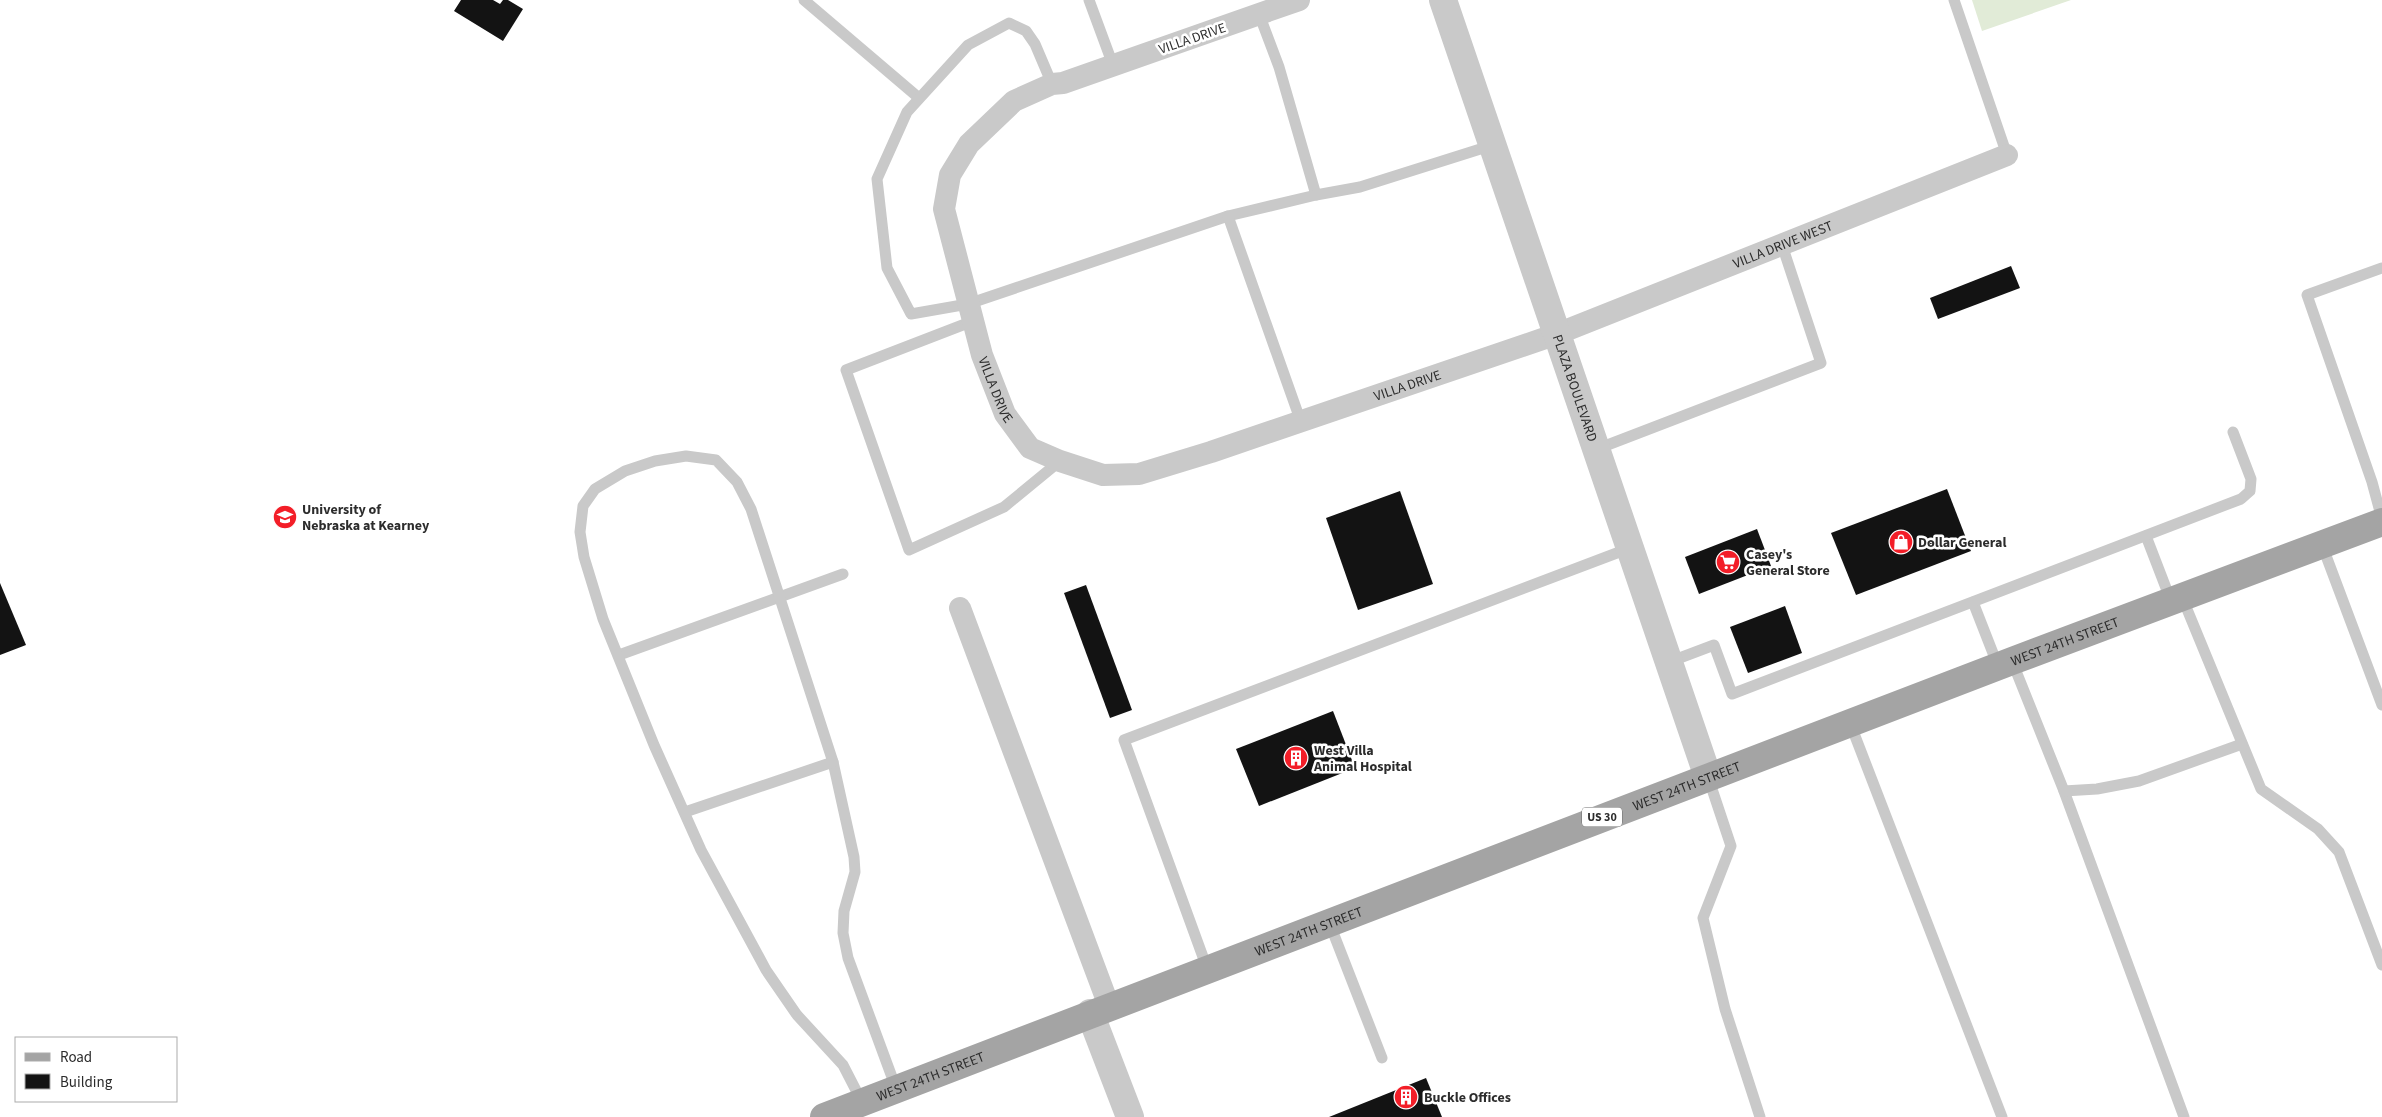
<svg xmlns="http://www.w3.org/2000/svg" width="2382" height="1117" font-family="'Source Sans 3',sans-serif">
  <rect width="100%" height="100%" fill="#fff"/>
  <path fill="#e1ebd7" d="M1972,0H2071L1982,31Z"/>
  <g fill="#131313">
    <path d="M461,0H493L500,4L503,0H508L523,9L503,41L454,11Z"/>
    <path d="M2011,266L2020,288L1938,319L1930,298Z"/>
    <path d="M1947,489L1971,551L1856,595L1831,533Z"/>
    <path d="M1400,491L1433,584L1358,610L1326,518Z"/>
    <path d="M1757,529L1771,566L1699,594L1685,557Z"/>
    <path d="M0,583L26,645L0,655Z"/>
    <path d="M1086,585L1132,710L1110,718L1064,593Z"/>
    <path d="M1785,606L1802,653L1748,673L1730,627Z"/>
    <path d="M1333,711L1355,768L1259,806L1236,749Z"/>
    <path d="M1426,1078L1442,1117H1329Z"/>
  </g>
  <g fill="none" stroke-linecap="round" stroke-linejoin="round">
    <g stroke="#c9c9c9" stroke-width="11">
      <path d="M804,0L919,98"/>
      <path d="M1089,0L1113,65"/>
      <path d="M1954,0L2007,155"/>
      <path d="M1259,14L1279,67L1316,195"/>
      <path d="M1052,84L1035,44L1026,31L1009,23L968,45L907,112L877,179L887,268L911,314L968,304L1228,216L1316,195L1360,187L1493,145"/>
      <path d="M1228,216L1301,422"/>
      <path d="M2382,268L2307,295L2372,482L2382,519"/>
      <path d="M973,321L846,370L909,550L1004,507L1060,461"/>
      <path d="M1597,449L1821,363L1782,245"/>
      <path d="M2146,536L2171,601"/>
      <path d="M2322,545L2382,705"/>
      <path d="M2182,597L2261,789L2318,829L2339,852L2382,965"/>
      <path d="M1973,602L1998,666"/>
      <path d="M619,655L843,574"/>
      <path d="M2012,661L2064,791L2184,1117"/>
      <path d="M1669,662L1714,645L1732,694L2241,499L2250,491L2251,479L2233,432"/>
      <path d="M1850,723L2002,1117"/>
      <path d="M833,762L854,857L855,872L844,911L843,933L848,958L896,1088"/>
      <path d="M1708,777L1731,846L1703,918L1725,1009L1760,1117"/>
      <path d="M2064,791L2097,789L2139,781L2242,744"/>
      <path d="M685,812L833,762L751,509L737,482L716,460L686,456L655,461L625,471L595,489L583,506L580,532L584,557L603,619L654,745L701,850L766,970L797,1015L843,1065L862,1102"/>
      <path d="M1329,922L1382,1058"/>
      <path d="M1207,968L1124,740L1630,548"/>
    </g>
    <g stroke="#c9c9c9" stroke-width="22">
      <path id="s1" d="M1299,0L1063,83L1052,84L1014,101L969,144L950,175L944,209L982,355L1005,414L1030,448L1060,461L1103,475L1139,474L1211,452L1557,334L2007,155"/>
      <path d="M960,608L1109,1006"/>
    </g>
    <g stroke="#c9c9c9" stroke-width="28">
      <path id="s2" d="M1443,0L1708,777"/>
      <path d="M1090,1013L1130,1117"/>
    </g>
    <path stroke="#a4a4a4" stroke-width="28" id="s3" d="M824,1117L2012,661L2382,522"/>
  </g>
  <defs>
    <g id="university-disc" transform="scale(1.25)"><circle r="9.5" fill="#f31e28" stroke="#fff"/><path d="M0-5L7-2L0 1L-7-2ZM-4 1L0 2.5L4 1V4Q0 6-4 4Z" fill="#fff"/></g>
    <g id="shop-disc" transform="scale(1.25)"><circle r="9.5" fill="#f31e28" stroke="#fff"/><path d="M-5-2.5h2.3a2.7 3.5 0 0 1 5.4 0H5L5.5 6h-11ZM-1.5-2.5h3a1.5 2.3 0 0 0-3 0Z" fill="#fff"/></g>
    <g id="supermarket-disc" transform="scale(1.25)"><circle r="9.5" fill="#f31e28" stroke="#fff"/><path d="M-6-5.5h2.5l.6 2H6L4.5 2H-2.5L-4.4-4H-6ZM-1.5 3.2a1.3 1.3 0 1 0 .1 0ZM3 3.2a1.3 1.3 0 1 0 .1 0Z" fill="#fff"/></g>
    <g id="building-disc" transform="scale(1.25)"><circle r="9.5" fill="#f31e28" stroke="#fff"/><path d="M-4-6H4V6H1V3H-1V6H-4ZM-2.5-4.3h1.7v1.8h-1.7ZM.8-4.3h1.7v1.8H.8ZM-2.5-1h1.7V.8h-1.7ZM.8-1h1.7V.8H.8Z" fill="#fff"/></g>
  </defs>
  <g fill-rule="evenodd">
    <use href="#university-disc" x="285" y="517"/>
    <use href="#shop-disc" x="1901" y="542"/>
    <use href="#supermarket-disc" x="1728" y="562"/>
    <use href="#building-disc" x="1296" y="758"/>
    <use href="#building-disc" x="1406" y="1097"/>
  </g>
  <g text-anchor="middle" stroke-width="5" stroke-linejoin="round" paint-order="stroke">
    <rect fill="#fff" stroke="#6b6b6b" stroke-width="1" x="1582" y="807.5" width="40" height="19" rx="4"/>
    <g font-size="12" font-weight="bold" fill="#2c2c2c">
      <text x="1602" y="821">US 30</text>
    </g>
    <g font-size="14" fill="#2c2c2c" stroke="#fff">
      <text transform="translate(1192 38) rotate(-19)" y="5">VILLA DRIVE</text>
      <text dy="5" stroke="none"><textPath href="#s1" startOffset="1490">VILLA DRIVE WEST</textPath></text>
      <text dy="5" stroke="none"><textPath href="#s1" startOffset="1089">VILLA DRIVE</textPath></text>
      <text dy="5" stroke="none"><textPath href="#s1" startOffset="624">VILLA DRIVE</textPath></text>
      <text dy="5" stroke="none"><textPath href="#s2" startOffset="410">PLAZA BOULEVARD</textPath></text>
      <text dy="5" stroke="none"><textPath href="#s3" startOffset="1329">WEST 24TH STREET</textPath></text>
      <text dy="5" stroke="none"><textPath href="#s3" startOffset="924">WEST 24TH STREET</textPath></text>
      <text dy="5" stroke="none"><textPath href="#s3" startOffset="519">WEST 24TH STREET</textPath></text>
      <text dy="5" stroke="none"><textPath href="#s3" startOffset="114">WEST 24TH STREET</textPath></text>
    </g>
    <g font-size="14" font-weight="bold" fill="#2c2c2c" stroke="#fff" text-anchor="start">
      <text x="302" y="514">University of<tspan x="302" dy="16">Nebraska at Kearney</tspan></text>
      <text x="1918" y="547">Dollar General</text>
      <text x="1746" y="559">Casey's<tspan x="1746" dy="16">General Store</tspan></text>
      <text x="1314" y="755">West Villa<tspan x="1314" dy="16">Animal Hospital</tspan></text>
      <text x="1424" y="1102">Buckle Offices</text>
    </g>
  </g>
  <rect x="15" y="1037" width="162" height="65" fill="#ffffff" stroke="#ababab"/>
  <rect x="25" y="1053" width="25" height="8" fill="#a4a4a4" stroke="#ababab"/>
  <text x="60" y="1062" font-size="15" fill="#2c2c2c">Road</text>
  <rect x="25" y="1074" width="25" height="15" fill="#131313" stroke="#ababab"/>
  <text x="60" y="1087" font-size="15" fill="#2c2c2c">Building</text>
</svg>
